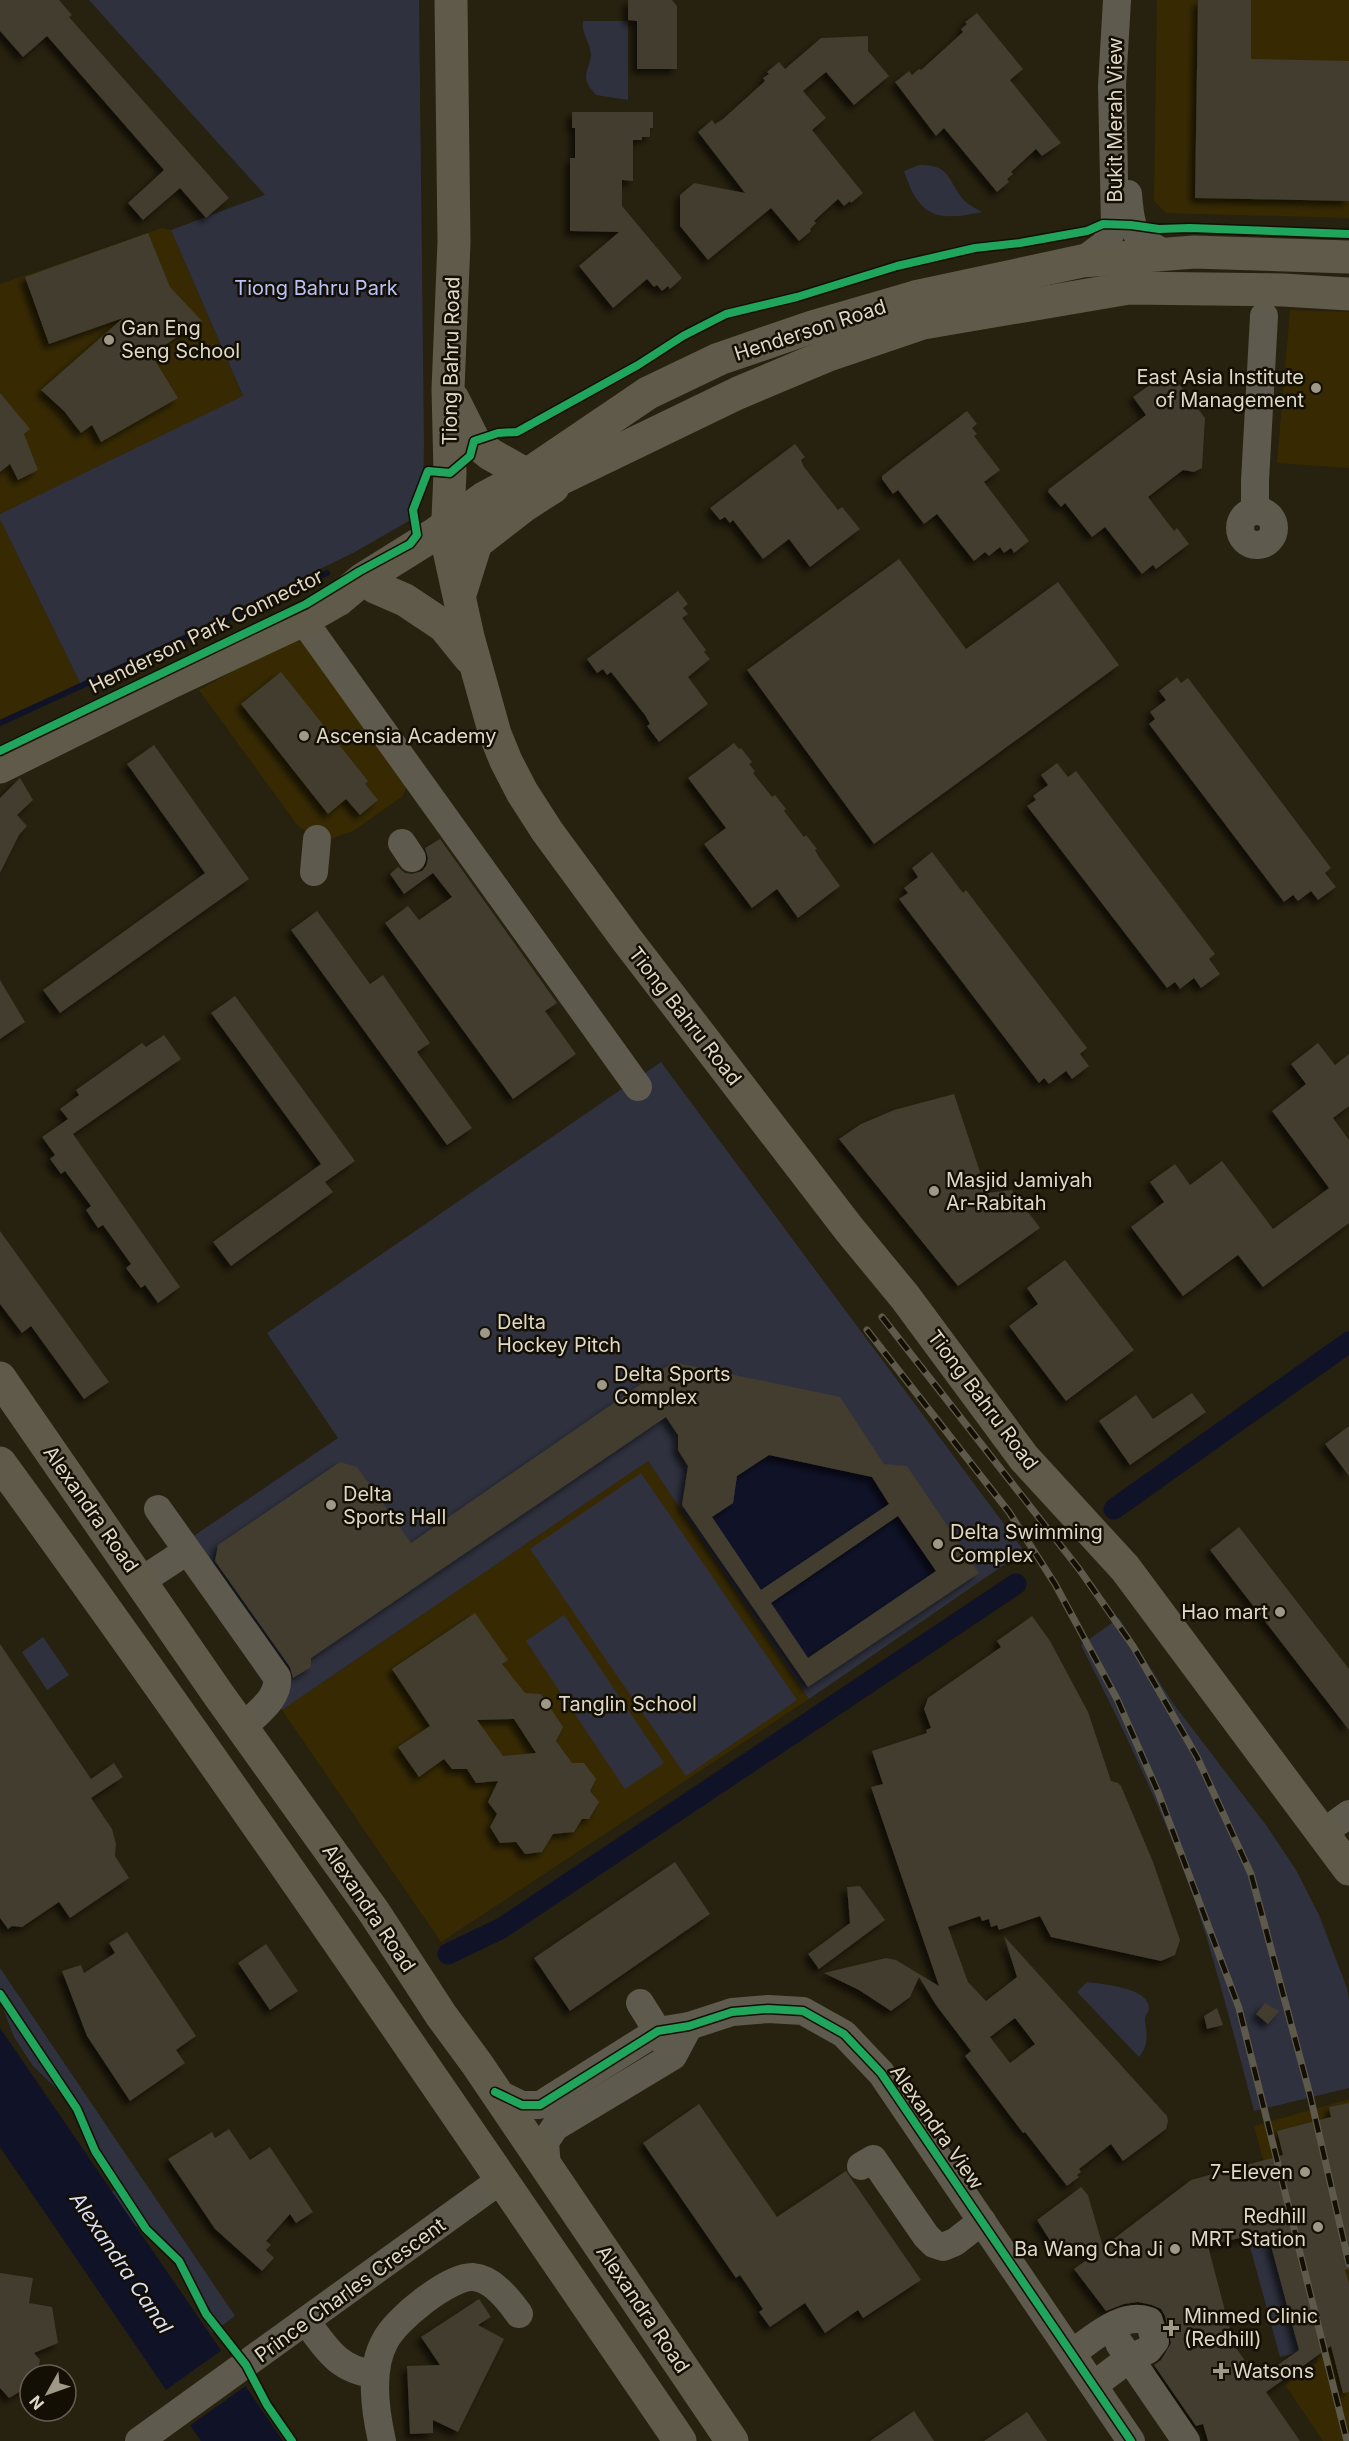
<svg xmlns="http://www.w3.org/2000/svg" width="1349" height="2441" font-family="Inter,sans-serif">
  <defs>
    <filter id="shadow"><feDropShadow dx="-5" dy="5" stdDeviation="3" flood-color="#0009"/></filter>
  </defs>
  <rect width="100%" height="100%" fill="#27210f"/>
  <g fill="#372a03">
    <path d="M1157,0H1349V218L1166,213L1154,201Z"/>
    <path d="M162,228L171,230L243,397L0,514V284Z"/>
    <path d="M1290,310L1349,312V468L1277,463Z"/>
    <path d="M0,519L81,685L0,720Z"/>
    <path d="M303,633L408,782L403,796L353,831L327,840L317,839L298,826L199,690Z"/>
    <path d="M648,1461L809,1699L441,1942L282,1710Z"/>
    <path d="M1349,2099V2441H1323L1285,2385L1318,2362L1254,2126Z"/>
  </g>
  <g fill="#2f313f">
    <path d="M89,0H419L424,444L423,491L416,517L353,553L81,685L0,519V514L243,396L171,230L265,195Z"/>
    <path d="M583,21H628V100L596,95C591,89 587,85 586,78C586,69 591,62 591,54C590,42 581,33 583,21Z"/>
    <path d="M919,165C949,164 947,178 962,198C967,204 975,208 982,212C936,222 919,217 904,171Z"/>
    <path d="M661,1062L1024,1551L809,1699L648,1461L282,1710L173,1550L338,1438L267,1333Z"/>
    <path d="M641,1473L797,1700L686,1776L530,1549Z"/>
    <path d="M564,1615L664,1763L625,1789L526,1641Z"/>
    <path d="M1119,1618L1172,1702L1266,1825L1296,1870L1319,1915L1347,1988L1349,2000V2088L1254,2111C1239,2054 1224,1996 1207,1939C1176,1837 1129,1740 1081,1645Z"/>
    <path d="M43,1637L69,1675L47,1690L22,1652Z"/>
    <path d="M0,1968L235,2316L212,2333C197,2311 192,2286 177,2265C167,2250 151,2241 141,2226H132L109,2192L116,2190L91,2153L73,2109L64,2096L33,2066L14,2037L0,2001Z"/>
    <path d="M1087,1982C1100,1984 1149,1987 1149,2008C1149,2013 1144,2015 1145,2021C1147,2034 1149,2045 1139,2057L1077,1992Z"/>
    <path d="M1266,2226L1300,2352L1280,2357L1246,2232Z"/>
  </g>
  <g fill="#101228">
    <path d="M769,1455L872,1477L889,1504L761,1590L712,1517L733,1503L737,1476Z"/>
    <path d="M898,1516L936,1571L808,1658L771,1603Z"/>
    <path d="M0,2028L283,2441H201L0,2147Z"/>
  </g>
  <path fill="#27210f" d="M222,2350L247,2385L188,2427L163,2392Z"/>
  <g fill="none" stroke-linecap="round" stroke-linejoin="round">
    <path stroke="#101228" stroke-width="6" d="M0,723L327,573"/>
    <g stroke="#101228" stroke-width="21">
      <path d="M1114,1509L1349,1342"/>
      <path d="M448,1954L502,1928L1016,1584"/>
    </g>
  </g>
  <g fill="#423c2f" fill-rule="evenodd" filter="url(#shadow)">
    <path d="M0,0H59L72,15L69,17L229,198L206,218L180,188L143,220L128,203L164,170L47,36L23,57L0,31Z"/>
    <path d="M628,0H672L677,6V69H637V21L628,20Z"/>
    <path d="M1198,0H1251V59L1349,61V201L1195,198Z"/>
    <path d="M977,13L1023,69L1010,80L1061,143L1042,156L1036,149L1011,172L1013,174L1007,179L1009,182L997,192L944,128L936,136L895,82L909,71L912,75L919,69L921,70L963,32L961,29L967,24L965,22Z"/>
    <path d="M868,36V51L889,76L854,105L826,72L803,91L826,118L812,130L863,193L851,203L850,201L844,206L838,199L814,221L816,223L810,229L811,231L799,241L771,208L708,260L680,226V195L694,183L745,193L698,132L712,120L715,124L723,119L765,81L763,78L769,74L767,72L779,62L785,69L821,38Z"/>
    <path d="M572,112H653V128H650V137H642V140H633V181L622,180V206L682,278L670,289L668,286L662,291L657,285L654,287L647,279L613,308L579,266L619,232L570,231V158H575V128H572Z"/>
    <path d="M148,233L170,287L202,321L151,354L178,398L101,442L92,425L81,433L64,411L41,390L123,318L49,344L25,277Z"/>
    <path d="M1169,371L1205,418L1202,468L1194,472L1183,470L1148,497L1174,531L1177,528L1189,544L1156,569L1153,565L1142,574L1105,527L1092,537L1065,503L1061,507L1048,492L1049,489L1146,415L1133,397Z"/>
    <path d="M0,393L30,429L24,434L38,470L18,480L10,464L0,472Z"/>
    <path d="M967,411L977,424L972,428L977,434L974,436L1000,470L984,482L1029,541L1014,553L1011,548L1004,553L1000,547L989,556L985,552L974,561L937,514L924,524L898,490L893,494L882,479V476L896,465Z"/>
    <path d="M795,444L805,457L801,460L804,467L838,510L842,507L860,529L810,567L789,539L763,559L733,520L730,523L725,517L720,520L710,508Z"/>
    <path d="M899,559L966,649L1058,582L1119,665L874,844L747,670Z"/>
    <path d="M678,591L688,604L683,608L688,614L682,618L706,650L704,652L710,659L688,677L708,704L659,742L647,726L650,724L645,715L611,672L607,675L603,669L597,673L587,659Z"/>
    <path d="M281,672L368,781L365,784L378,800L360,815L346,799L328,814L241,704Z"/>
    <path d="M1177,677L1181,683L1188,678L1331,868L1325,873L1336,887L1318,900L1311,891L1298,901L1293,895L1284,902L1149,724L1155,719L1150,712L1166,700L1159,691Z"/>
    <path d="M734,743L739,749L741,748L752,762L749,764L755,771L753,773L772,797L775,795L786,809L784,811L804,837L806,835L817,849L815,850L819,857L840,886L798,918L777,889L752,908L704,844L726,828L688,778Z"/>
    <path d="M154,745L249,879L60,1013L43,990L205,873L127,764Z"/>
    <path d="M1057,763L1068,777L1076,771L1215,954L1209,959L1220,974L1201,988L1194,978L1180,989L1175,982L1167,988L1027,806L1036,800L1033,796L1048,785L1041,775Z"/>
    <path d="M20,778L33,800L17,815L27,826L19,835L0,873V798Z"/>
    <path d="M440,839L557,1003L545,1011L576,1054L513,1099L385,923L408,906L419,920L452,897L433,873L404,894L390,874L398,867L405,873L412,874L422,871L426,866L428,858L425,848Z"/>
    <path d="M932,852L963,893L966,890L1087,1048L1080,1054L1089,1066L1072,1079L1066,1071L1049,1084L1044,1078L1039,1083L899,899L908,893L904,888L918,877L912,868Z"/>
    <path d="M317,911L370,984L383,975L430,1043L417,1052L472,1128L447,1145L291,930Z"/>
    <path d="M0,980L25,1022L0,1039Z"/>
    <path d="M235,996L355,1161L325,1182L333,1192L231,1266L213,1242L321,1164L211,1013Z"/>
    <path d="M164,1035L181,1059L73,1134L180,1287L158,1303L145,1285L141,1288L126,1268L131,1264L103,1225L98,1228L86,1210L91,1206L65,1171L61,1174L50,1159L55,1155L42,1137L68,1119L60,1109L79,1095L76,1090L142,1043L146,1047Z"/>
    <path d="M1318,1043L1335,1065L1349,1054V1106L1333,1118L1349,1140V1223L1263,1287L1238,1255L1183,1296L1131,1227L1164,1202L1150,1182L1175,1164L1190,1185L1222,1161L1273,1229L1329,1188L1272,1111L1306,1084L1291,1064Z"/>
    <path d="M954,1094L987,1193L1012,1190L1040,1228L958,1286L839,1139L861,1124L894,1110Z"/>
    <path d="M0,1231L109,1382L84,1399L31,1326L22,1333L0,1304Z"/>
    <path d="M1065,1260L1134,1350L1066,1401L1009,1326L1038,1304L1027,1288Z"/>
    <path d="M673,1362L840,1397L884,1464L907,1466L979,1573L808,1687L682,1505L688,1466L678,1450V1435L666,1417L311,1658V1667L293,1678L290,1667L215,1561L218,1545L340,1462L357,1467L411,1543ZM769,1455L872,1477L889,1504L761,1590L712,1517L733,1503L737,1476ZM898,1516L936,1571L808,1658L771,1603Z"/>
    <path d="M1192,1393L1206,1412L1130,1465L1099,1421L1136,1395L1153,1419Z"/>
    <path d="M1349,1426V1476L1325,1444Z"/>
    <path d="M1239,1527L1349,1669V1730L1210,1550Z"/>
    <path d="M475,1613L508,1660L502,1664L525,1693L541,1694L563,1727L556,1741L572,1763H584L596,1779L590,1791L599,1802L589,1819H582L574,1832L553,1834L542,1852L525,1854L516,1842L500,1843L490,1827L497,1814L488,1802L498,1781L476,1783L467,1769H452L444,1759L419,1777L398,1747L430,1726L392,1669ZM514,1719L536,1753L503,1756L477,1720Z"/>
    <path d="M1032,1616L1050,1641L1088,1712L1111,1781L1118,1783L1121,1786L1153,1862L1180,1940L1175,1955L1161,1961L1051,1937L1040,1916L999,1930L997,1925L991,1927L989,1919L982,1921L980,1916L948,1927L968,1982L986,2001L1017,1977L1004,1936L1167,2116L1168,2121L1166,2129L1123,2161L1111,2144L1079,2169L1081,2172L1077,2175L1079,2177L1067,2186L1025,2132L1023,2133L965,2056L971,2051L936,2005L919,1977L910,1997L891,2011L859,1990L824,1973L886,1958L896,1960L939,1986L871,1787L883,1784L872,1751L927,1733L926,1730L931,1728L924,1709L928,1698L1001,1647L997,1641ZM1015,2018L1035,2044L1010,2063L990,2037Z"/>
    <path d="M0,1644L91,1779L114,1763L123,1777L91,1798L112,1829L116,1844L115,1856L129,1878L70,1918L59,1902L22,1927L12,1926L8,1929L0,1918Z"/>
    <path d="M675,1862L710,1914L570,2011L534,1958Z"/>
    <path d="M860,1886L885,1920L819,1969L808,1954L850,1923L847,1887Z"/>
    <path d="M127,1932L196,2036L176,2050L185,2063L130,2101L87,2036L62,1971L81,1965L84,1973L115,1953L109,1943Z"/>
    <path d="M266,1944L298,1991L270,2010L238,1963Z"/>
    <path d="M1265,2003L1279,2011L1268,2024L1256,2014Z"/>
    <path d="M1217,2008L1223,2025L1207,2029L1204,2016Z"/>
    <path d="M1349,2103V2269L1345,2270L1349,2284V2392L1343,2393L1331,2346L1266,2392L1300,2441H1208L1203,2424L1196,2426L1154,2365L1161,2360L1171,2343L1165,2316L1161,2309L1152,2305L1138,2302L1124,2304L1106,2311L1074,2269L1095,2254L1056,2250L1037,2220L1081,2187L1088,2195L1103,2247L1191,2180L1283,2155L1277,2131L1331,2117L1329,2107ZM1267,2231L1299,2350L1258,2379L1234,2345L1208,2246Z"/>
    <path d="M699,2104L777,2217L846,2171L921,2280L863,2318L858,2310L825,2333L805,2303L770,2327L759,2312L763,2309L740,2275L736,2278L643,2143Z"/>
    <path d="M229,2129L250,2160L270,2147L313,2212L296,2223L290,2214L266,2241L271,2245L266,2250L274,2258L262,2271L215,2229L168,2159L212,2132L215,2138Z"/>
    <path d="M0,2273L33,2278L29,2303L52,2307L58,2343L34,2353L40,2360L37,2375H30V2386L9,2398L0,2388Z"/>
    <path d="M479,2299L491,2317L478,2325L504,2339L458,2432L433,2420V2433L410,2434L407,2366L440,2365L421,2337Z"/>
    <path d="M914,2411L934,2441H870L898,2422Z"/>
    <path d="M1027,2412L1047,2441H984Z"/>
  </g>
  <g fill="none" stroke-linecap="round" stroke-linejoin="round">
    <g stroke="#5e5a4d" stroke-width="28">
      <path d="M1128,194C1131,229 1131,236 1164,253"/>
      <path d="M1082,261L1105,244L1115,225L1112,86L1117,0"/>
      <path d="M1255,510V481L1264,316"/>
      <circle cx="1257" cy="528" r="17"/>
      <path d="M303,620L638,1087"/>
      <path d="M402,843L412,858"/>
      <path d="M314,872L317,839"/>
      <path d="M158,1509L277,1677C280,1698 256,1714 242,1728"/>
      <path d="M141,1581L187,1551"/>
      <path d="M1323,1833L1349,1814"/>
      <path d="M640,2003L667,2046"/>
      <path d="M495,2092L522,2105H540L658,2031L689,2026L732,2012L768,2009L803,2011L844,2034L881,2073L1131,2441"/>
      <path d="M861,2166L873,2159L926,2236L934,2244L943,2247L955,2242L982,2221"/>
      <path d="M547,2168L545,2142L555,2127L673,2056L689,2026"/>
      <path d="M306,2321C326,2348 338,2370 374,2374"/>
      <path d="M1119,2343L1186,2441"/>
      <path d="M1072,2353C1094,2338 1122,2311 1149,2321L1155,2341L1148,2350L1130,2358L1094,2385"/>
      <path d="M139,2441L502,2179"/>
      <path d="M382,2441C375,2410 369,2370 385,2341C395,2320 449,2276 473,2277C492,2278 509,2300 519,2314"/>
    </g>
    <g stroke="#605a4a" stroke-width="33">
      <path d="M451,0L454,242L448,389L450,473L447,541L468,637L495,734L506,761L522,792L547,831L627,940L849,1229L905,1297L1024,1458L1125,1568L1349,1869"/>
      <path d="M453,399L474,441L490,454L527,475"/>
      <path d="M529,494L738,393L826,356L923,323L1129,288L1283,290L1349,294"/>
      <path d="M375,587L405,600L444,626L470,658"/>
      <path d="M460,594L476,543L525,505L553,487"/>
      <path d="M0,767L169,683L303,620L338,600L363,579L435,534L484,498L527,475L648,393L719,359L812,327L915,297L1082,261L1194,252L1349,257"/>
      <path d="M0,1378L218,1694L374,1912L441,2015L477,2064L732,2441"/>
      <path d="M0,1463C234,1784 456,2113 680,2441"/>
    </g>
    <g stroke="#5e5a4b" stroke-width="7">
      <g id="rail">
        <path d="M882,1317L1079,1569L1133,1646L1197,1757L1251,1874L1310,2095L1349,2264"/>
        <path d="M867,1330L1009,1512L1055,1584L1117,1699L1158,1792L1239,2008L1347,2441"/>
      </g>
    </g>
    <use href="#rail" stroke="#140f04" stroke-width="4.5" stroke-dasharray="14" stroke-linecap="butt"/>
    <g stroke="#140f04" stroke-width="11">
      <g id="cycleway">
        <path d="M0,751L306,604L360,571L410,544L417,535L413,510L428,471L450,473L470,456L474,441L498,433L517,432L638,365L683,336L726,314L797,297L897,266L975,248L1020,243L1087,231L1103,224L1131,225L1159,229L1190,228L1349,234"/>
        <path d="M0,1994L77,2109L95,2151L146,2229L179,2261L206,2314L246,2365L267,2405L292,2441"/>
        <path d="M495,2092L522,2105H540L658,2031L689,2026L732,2012L768,2009L803,2011L844,2034L881,2073L1131,2441"/>
      </g>
    </g>
    <use href="#cycleway" stroke="#20a55d" stroke-width="8"/>
  </g>
  <g fill="#9f9887" stroke="#140f04" stroke-width="2">
    <circle cx="109" cy="340" r="6"/>
    <circle cx="1316" cy="388" r="6"/>
    <circle cx="304" cy="736" r="6"/>
    <circle cx="934" cy="1191" r="6"/>
    <circle cx="485" cy="1333" r="6"/>
    <circle cx="602" cy="1385" r="6"/>
    <circle cx="331" cy="1505" r="6"/>
    <circle cx="938" cy="1544" r="6"/>
    <circle cx="1280" cy="1612" r="6"/>
    <circle cx="546" cy="1704" r="6"/>
    <circle cx="1305" cy="2172" r="6"/>
    <circle cx="1318" cy="2227" r="6"/>
    <circle cx="1175" cy="2249" r="6"/>
    <path d="M1168 2319h6v6h6v6h-6v6h-6v-6h-6v-6h6z"/>
    <path d="M1218 2362h6v6h6v6h-6v6h-6v-6h-6v-6h6z"/>
  </g>
  <g text-anchor="middle" stroke-width="5" stroke-linejoin="round" paint-order="stroke">
    <g font-size="20" fill="#dfd8c7" stroke="#140f04">
      <text transform="translate(1115 120) rotate(-90)" y="7">Bukit Merah View</text>
      <text transform="translate(810 330) rotate(-18)" y="7">Henderson Road</text>
      <text transform="translate(451 361) rotate(-89)" y="7">Tiong Bahru Road</text>
      <text transform="translate(206 631) rotate(-26)" y="7">Henderson Park Connector</text>
      <text transform="translate(685 1016) rotate(52)" y="7">Tiong Bahru Road</text>
      <text transform="translate(983 1400) rotate(53)" y="7">Tiong Bahru Road</text>
      <text transform="translate(91 1509) rotate(55)" y="7">Alexandra Road</text>
      <text transform="translate(369 1908) rotate(56)" y="7">Alexandra Road</text>
      <text transform="translate(937 2127) rotate(55)" y="7">Alexandra View</text>
      <text transform="translate(350 2290) rotate(-36)" y="7">Prince Charles Crescent</text>
      <text transform="translate(643 2309) rotate(56)" y="7">Alexandra Road</text>
    </g>
    <g font-size="20" fill="#b7c2fb" stroke="#140f04">
      <text x="316" y="295">Tiong Bahru Park</text>
    </g>
    <g font-size="20" fill="#dfd8c7" stroke="#140f04" text-anchor="start">
      <text x="121" y="335">Gan Eng<tspan x="121" dy="23">Seng School</tspan></text>
      <text x="1304" y="384" text-anchor="end">East Asia Institute<tspan x="1304" dy="23">of Management</tspan></text>
      <text x="316" y="743">Ascensia Academy</text>
      <text x="946" y="1187">Masjid Jamiyah<tspan x="946" dy="23">Ar-Rabitah</tspan></text>
      <text x="497" y="1329">Delta<tspan x="497" dy="23">Hockey Pitch</tspan></text>
      <text x="614" y="1381">Delta Sports<tspan x="614" dy="23">Complex</tspan></text>
      <text x="343" y="1501">Delta<tspan x="343" dy="23">Sports Hall</tspan></text>
      <text x="950" y="1539">Delta Swimming<tspan x="950" dy="23">Complex</tspan></text>
      <text x="1268" y="1619" text-anchor="end">Hao mart</text>
      <text x="558" y="1711">Tanglin School</text>
      <text x="1293" y="2179" text-anchor="end">7-Eleven</text>
      <text x="1306" y="2223" text-anchor="end">Redhill<tspan x="1306" dy="23">MRT Station</tspan></text>
      <text x="1163" y="2256" text-anchor="end">Ba Wang Cha Ji</text>
      <text x="1184" y="2323">Minmed Clinic<tspan x="1184" dy="23">(Redhill)</tspan></text>
      <text x="1233" y="2378">Watsons</text>
    </g>
    <g font-size="21" font-style="italic" fill="#d9def5" stroke="#140f04">
      <text transform="translate(121 2263) rotate(56)" y="7">Alexandra Canal</text>
    </g>
  </g>
  <g transform="translate(48 2393) rotate(230)"><circle r="28" fill="#140f04" stroke="#655f52" stroke-width="1.5"/>
  <path d="M0-4.5L10 22L0 15L-10 22Z" fill="#9f9887"/>
  <text y="-9" font-size="16" font-weight="bold" text-anchor="middle" fill="#dfd8c7">N</text>
  </g>
</svg>
